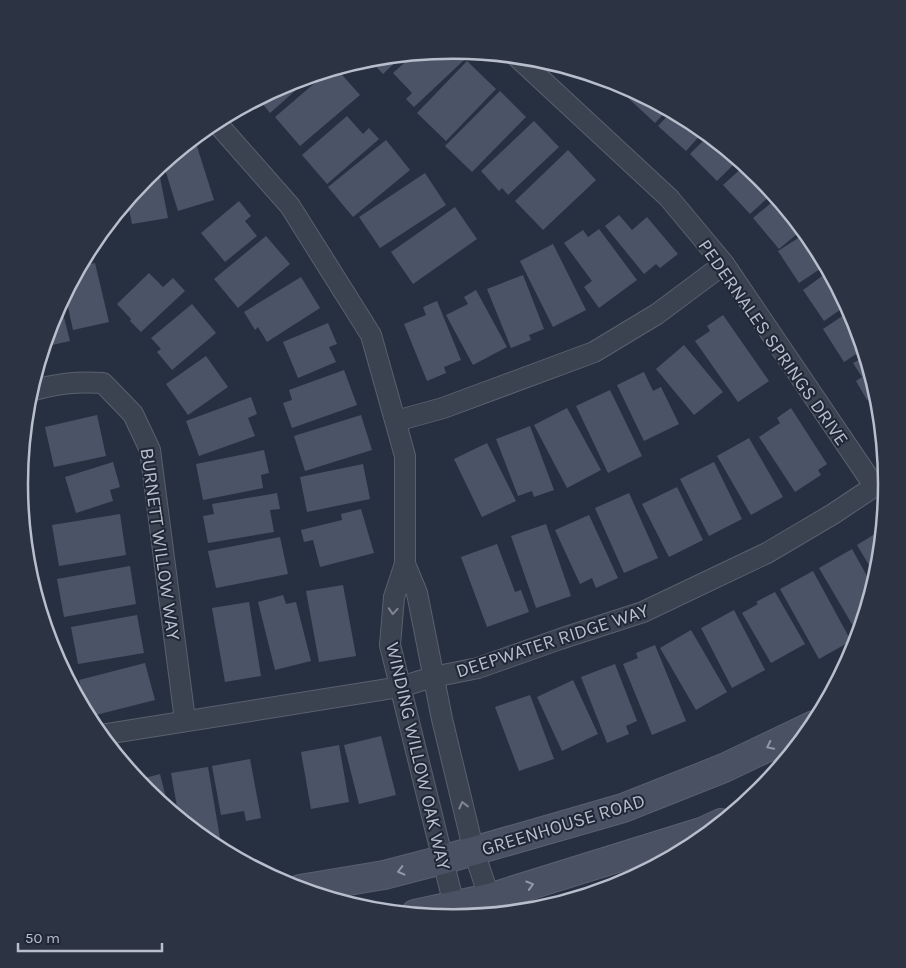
<svg xmlns="http://www.w3.org/2000/svg" width="906" height="968" font-family="Karla,sans-serif">
  <rect width="100%" height="100%" fill="#273041"/>
  <g fill="#4b5467">
    <path d="M454,50L464,60L414,107L406,99L412,93L393,73L414,54Z"/>
    <path d="M403,55L383,74L368,58H369Z"/>
    <path d="M467,61L496,89L446,141L417,113Z"/>
    <path d="M336,68L360,95L300,146L275,117L330,70Z"/>
    <path d="M314,74L270,113L258,98L287,83Z"/>
    <path d="M609,80L619,83L628,87L622,93Z"/>
    <path d="M633,90L644,96L668,109L655,123L627,97Z"/>
    <path d="M500,91L526,117L472,172L445,146Z"/>
    <path d="M672,111L694,123L704,131L686,151L658,126Z"/>
    <path d="M347,116L363,134L369,128L379,139L327,184L302,155Z"/>
    <path d="M534,121L559,147L508,195L502,188L499,191L481,171Z"/>
    <path d="M709,135L739,159L717,181L690,154Z"/>
    <path d="M194,137L214,200L178,211L163,163Z"/>
    <path d="M386,140L410,170L353,217L328,187Z"/>
    <path d="M568,150L596,180L543,230L515,201Z"/>
    <path d="M745,165L760,177L773,193L750,214L723,185Z"/>
    <path d="M158,167L168,218L132,224L127,199L146,177Z"/>
    <path d="M425,173L446,205L380,248L359,217Z"/>
    <path d="M777,198L803,229L779,249L753,218Z"/>
    <path d="M239,201L251,216L245,221L257,236L225,262L201,233Z"/>
    <path d="M122,206L124,214L113,217Z"/>
    <path d="M455,207L477,239L413,284L391,252Z"/>
    <path d="M619,215L632,230L647,217L678,254L660,268L656,264L644,274L605,226Z"/>
    <path d="M599,229L637,280L599,308L584,287L592,281L564,243L583,230L588,237Z"/>
    <path d="M806,233L814,243L826,265L799,283L778,251Z"/>
    <path d="M266,236L290,264L238,308L214,279Z"/>
    <path d="M553,244L586,310L553,327L520,261Z"/>
    <path d="M95,263L109,322L73,330L65,293L79,266Z"/>
    <path d="M829,271L847,305L824,321L803,290Z"/>
    <path d="M149,273L163,287L173,278L185,291L141,332L130,321L131,319L117,304Z"/>
    <path d="M523,275L544,329L529,335L531,340L511,348L487,289Z"/>
    <path d="M301,277L320,308L267,342L258,327L255,330L244,312Z"/>
    <path d="M476,290L507,347L473,365L446,315L468,304L464,297Z"/>
    <path d="M437,301L461,360L444,367L446,373L427,381L404,324L426,315L423,307Z"/>
    <path d="M60,302L70,341L43,347L52,318Z"/>
    <path d="M192,304L216,333L172,370L157,352L161,349L151,338Z"/>
    <path d="M850,311L854,318L864,349L844,362L823,329Z"/>
    <path d="M723,315L769,381L738,402L695,341L710,331L707,326Z"/>
    <path d="M328,323L337,344L329,347L336,362L298,378L283,342Z"/>
    <path d="M684,345L723,392L694,415L656,369Z"/>
    <path d="M206,356L228,387L188,415L166,384Z"/>
    <path d="M866,356L877,394L867,400L856,381L862,377L853,363Z"/>
    <path d="M344,370L357,405L292,428L283,403L292,400L289,390Z"/>
    <path d="M644,372L653,391L661,387L679,424L644,441L617,385Z"/>
    <path d="M610,390L642,456L608,473L576,406Z"/>
    <path d="M251,397L257,414L248,418L255,436L199,456L186,421Z"/>
    <path d="M879,399V400L881,422L869,405Z"/>
    <path d="M567,408L601,470L567,488L534,425Z"/>
    <path d="M791,408L827,464L818,470L821,475L795,492L759,437L780,423L777,418Z"/>
    <path d="M97,415L106,456L54,467L45,427Z"/>
    <path d="M361,415L372,450L305,471L294,436Z"/>
    <path d="M530,426L554,490L534,497L532,491L518,496L496,439Z"/>
    <path d="M749,438L783,497L751,515L717,456Z"/>
    <path d="M487,443L516,501L482,517L454,459Z"/>
    <path d="M264,450L269,473L261,475L263,488L203,500L196,464Z"/>
    <path d="M113,462L120,487L110,490L113,501L76,513L65,477Z"/>
    <path d="M714,462L742,519L709,536L680,479Z"/>
    <path d="M363,464L370,499L307,512L300,477Z"/>
    <path d="M677,487L703,540L669,557L642,504Z"/>
    <path d="M277,493L280,509L270,510L274,532L208,543L203,516L214,514L212,504Z"/>
    <path d="M629,493L658,558L624,573L595,508Z"/>
    <path d="M361,509L374,553L320,567L313,540L304,542L301,530L342,520L341,514Z"/>
    <path d="M120,514L126,555L59,566L52,525Z"/>
    <path d="M589,515L618,578L596,588L592,578L580,584L555,530Z"/>
    <path d="M546,524L571,596L536,608L511,536Z"/>
    <path d="M883,529L879,569L876,577L857,545Z"/>
    <path d="M280,537L288,574L216,588L208,551Z"/>
    <path d="M497,544L515,592L521,590L529,612L487,627L461,557Z"/>
    <path d="M852,549L873,587L863,620L853,626L819,568Z"/>
    <path d="M130,566L136,604L64,617L57,579Z"/>
    <path d="M813,571L851,641L819,659L780,589Z"/>
    <path d="M343,585L356,656L319,662L306,591Z"/>
    <path d="M775,592L805,644L771,663L742,613L758,604L756,602Z"/>
    <path d="M283,595L286,604L296,602L311,661L275,670L258,602Z"/>
    <path d="M249,602L261,676L225,682L212,608Z"/>
    <path d="M734,610L765,670L732,688L701,628Z"/>
    <path d="M137,615L144,653L78,664L71,627Z"/>
    <path d="M691,630L727,692L696,710L660,648Z"/>
    <path d="M655,645L686,721L652,735L623,664L638,658L636,653Z"/>
    <path d="M145,663L155,700L88,717L79,680Z"/>
    <path d="M615,664L637,721L626,726L629,734L607,743L581,677Z"/>
    <path d="M573,680L598,734L562,751L537,697Z"/>
    <path d="M530,695L554,759L519,771L495,707Z"/>
    <path d="M381,736L396,795L359,804L344,745Z"/>
    <path d="M339,745L349,802L311,809L301,752Z"/>
    <path d="M250,759L261,818L246,821L244,811L221,815L212,766Z"/>
    <path d="M208,767L221,844L212,845L179,818L171,773Z"/>
    <path d="M160,774L169,810L146,791L137,780Z"/>
  </g>
  <g fill="none" stroke-linecap="round" stroke-linejoin="round">
    <g stroke="#59606e" stroke-width="22">
      <g id="street">
        <path d="M516,56L669,198L724,264L875,487"/>
        <path d="M215,121L290,206L371,335L405,456V564L394,597L390,645L457,917"/>
        <path d="M30,391C57,384 75,381 103,383L133,414L150,450L185,720"/>
        <path d="M396,421L443,408L594,352L657,314L724,264"/>
        <path d="M405,564L417,593L442,719L474,852L495,914"/>
        <path d="M100,735L400,687L433,677L478,668L560,639L643,612L767,553L833,514L887,478"/>
      </g>
    </g>
    <g stroke="#59606e" stroke-width="30">
      <g id="secondary">
        <path d="M300,889L384,875L442,860L623,808L724,768L814,725"/>
        <path d="M415,914L489,898L704,831L721,823"/>
      </g>
    </g>
    <use href="#street" stroke="#3b4250" stroke-width="20"/>
    <use href="#secondary" stroke="#495163" stroke-width="28"/>
  </g>
  <defs><path id="oneway-chevron" d="M-2-3.5L2.5 0L-2 3.5" fill="none" stroke-width="1.6" stroke-linecap="round" stroke-linejoin="round" transform="scale(1.25)"/></defs>
  <g stroke="#808694">
    <use href="#oneway-chevron" transform="translate(393 611) rotate(94)"/>
    <use href="#oneway-chevron" transform="translate(463 805) rotate(-104)"/>
  </g>
  <g stroke="#9198a7">
    <use href="#oneway-chevron" transform="translate(770 746) rotate(154)"/>
    <use href="#oneway-chevron" transform="translate(401 871) rotate(166)"/>
    <use href="#oneway-chevron" transform="translate(530 885) rotate(-17)"/>
  </g>
  <g text-anchor="middle" stroke-width="4" stroke-linejoin="round" paint-order="stroke">
    <g font-size="19" fill="#b8becb" stroke="#202736">
      <text transform="translate(774 342) rotate(55)" y="7">PEDERNALES SPRINGS DRIVE</text>
      <text transform="translate(161 544) rotate(82)" y="7">BURNETT WILLOW WAY</text>
      <text transform="translate(552 640) rotate(-18)" y="7">DEEPWATER RIDGE WAY</text>
      <text transform="translate(419 756) rotate(77)" y="7">WINDING WILLOW OAK WAY</text>
      <text transform="translate(563 824) rotate(-17)" y="7">GREENHOUSE ROAD</text>
    </g>
  </g>
  <path d="M0 0H906V968H0ZM28 484a425 425 0 1 1 850 0a425 425 0 1 1-850 0Z" fill="#2c3342" fill-rule="evenodd"/>
  <path fill="none" stroke="#b8becb" stroke-width="2.5" d="M28 484a425 425 0 1 1 850 0a425 425 0 1 1-850 0Z"/>
  <path d="M18 943v8h144v-8" fill="none" stroke="#b8becb" stroke-width="2.5"/>
  <text x="25" y="943" font-size="15" fill="#b8becb" stroke="#202736" stroke-width="4" paint-order="stroke">50 m</text>
</svg>
